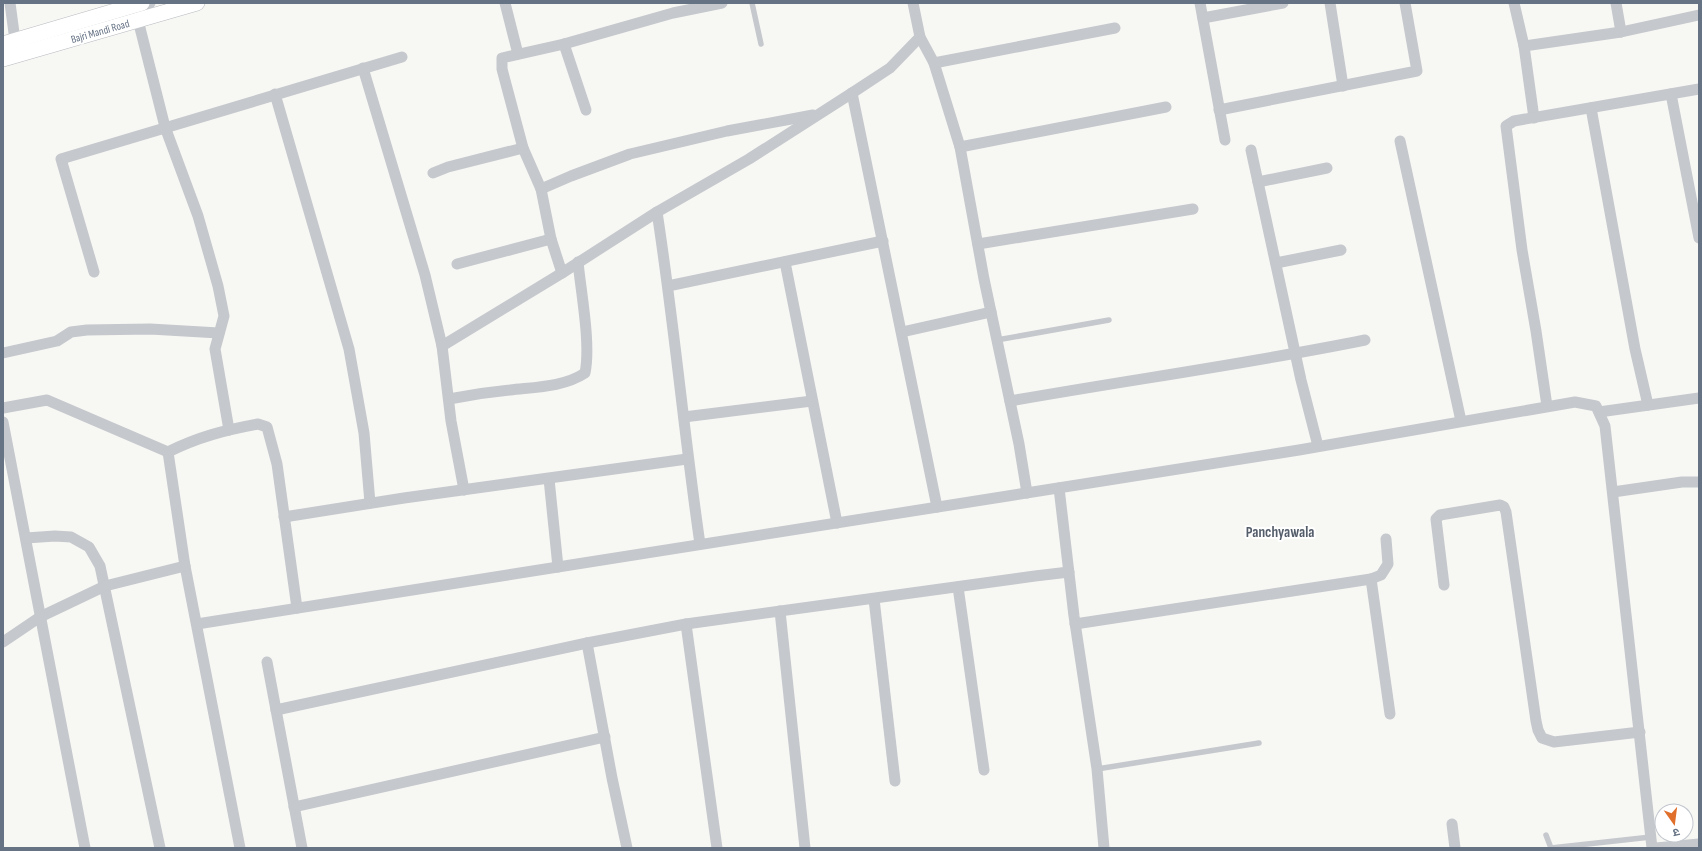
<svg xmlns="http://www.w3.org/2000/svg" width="1702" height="851" font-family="'Sofia Sans Condensed','Noto Sans Devanagari',sans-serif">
  <rect width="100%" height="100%" fill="#f7f7f4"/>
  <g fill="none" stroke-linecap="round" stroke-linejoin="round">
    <g stroke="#b7bbc0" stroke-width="16">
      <g id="secondary">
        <path d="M3,44L142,3"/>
        <path d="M3,59L197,3"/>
      </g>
    </g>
    <g stroke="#c5c8cc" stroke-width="5.5">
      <path d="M752,3L761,44"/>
      <path d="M997,340L1109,320"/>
      <path d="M1097,769L1259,743"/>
      <path d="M1546,835L1551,848"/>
      <path d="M1551,848L1651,837"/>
    </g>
    <g stroke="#c5c8cc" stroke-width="11">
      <path d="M10,3L16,48"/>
      <path d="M150,3L138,20L165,127L198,216L218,286L224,316L215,349L229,430"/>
      <path d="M505,3L518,54"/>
      <path d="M913,3L920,37L934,63L960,147L984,279L1019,444L1027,493"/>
      <path d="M1200,3L1225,140"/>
      <path d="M1330,3L1343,86"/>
      <path d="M1514,3L1524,46L1534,118"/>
      <path d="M1616,3L1621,32"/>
      <path d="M1203,18L1283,3"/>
      <path d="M564,44L586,110"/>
      <path d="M1524,46L1621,32L1699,15"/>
      <path d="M934,63L1115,28"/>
      <path d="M363,68L425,275L442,346L451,421L464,490"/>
      <path d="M852,93L937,507"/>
      <path d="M275,94L349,349L364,433L370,503"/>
      <path d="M1671,94L1699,238"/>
      <path d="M1591,108L1635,349L1648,405"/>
      <path d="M1219,110L1417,71L1405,3"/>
      <path d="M1400,141L1461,421"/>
      <path d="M960,147L1166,107"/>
      <path d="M1251,150L1301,380L1318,446"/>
      <path d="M433,173L448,167L523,148"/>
      <path d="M1258,182L1327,168"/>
      <path d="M541,189L571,176L630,154L727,131L813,115"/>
      <path d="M657,212C674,322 684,434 700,544"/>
      <path d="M978,244L1193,209"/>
      <path d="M785,262L837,523"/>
      <path d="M1276,263L1341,250"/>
      <path d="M457,264L551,239"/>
      <path d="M94,272L61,159L402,57"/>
      <path d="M562,273L551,239L541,189L523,148L502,69V58L564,44L673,13L722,3"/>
      <path d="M668,286L883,241"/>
      <path d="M902,332L991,312"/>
      <path d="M442,346L562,273L657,212L749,159L852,93L890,68L920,37"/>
      <path d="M3,353L57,341L71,332L87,330L150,329L219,333"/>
      <path d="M449,399C469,395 489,392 510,390C535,387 564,387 585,373C591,344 581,293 578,262"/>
      <path d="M1010,401C1128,380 1247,364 1365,340"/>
      <path d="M1547,406L1536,331L1522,250L1506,126L1514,121L1699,89"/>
      <path d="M3,408L47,400L168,452"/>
      <path d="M1599,412L1699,398"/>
      <path d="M684,417L812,401"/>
      <path d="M3,422L85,848"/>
      <path d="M168,452L185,566L240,848"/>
      <path d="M168,452C198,437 225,430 258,424L267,427L277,464L297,608"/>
      <path d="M549,479L558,567"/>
      <path d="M1059,488L1074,616L1097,769L1104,848"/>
      <path d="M1613,492L1682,482H1699"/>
      <path d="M284,517L404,498L687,459"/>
      <path d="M26,538L55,536L71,537L89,547L100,566L160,848"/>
      <path d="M1371,579L1390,714"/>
      <path d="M1444,585L1436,519L1440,515L1500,505L1504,507L1506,512L1536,721L1538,730L1542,738L1554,742L1640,732"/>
      <path d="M958,587L984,770"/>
      <path d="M874,599L895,781"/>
      <path d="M780,611L805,848"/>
      <path d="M197,624L1299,450L1575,402L1596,406L1605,426L1652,848"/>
      <path d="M686,624L717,848"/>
      <path d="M1075,624L1371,579L1381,575L1388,564L1386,539"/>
      <path d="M3,642L40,617L105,586L185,566"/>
      <path d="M587,643L612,778L627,848"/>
      <path d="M267,662L302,848"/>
      <path d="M276,710L587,643L686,624L1035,576L1069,572"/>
      <path d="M294,807L605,737"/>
      <path d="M1452,824L1455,848"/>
      <path d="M1656,848L1699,844"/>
    </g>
    <use href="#secondary" stroke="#fff" stroke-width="15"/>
  </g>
  <g text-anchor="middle" stroke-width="4" stroke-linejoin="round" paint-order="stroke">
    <g font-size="11" fill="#667385" stroke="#fff">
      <text transform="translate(100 31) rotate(-16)" y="4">Bajri Mandi Road</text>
    </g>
    <g font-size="15" font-weight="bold" fill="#545d6a" stroke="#fff">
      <text x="1280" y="537">Panchyawala</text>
    </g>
  </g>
  <rect width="1702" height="851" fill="none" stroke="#667385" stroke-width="8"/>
  <g transform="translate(1674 823) rotate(166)"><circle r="19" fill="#ffffff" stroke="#c2c7ce"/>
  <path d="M0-3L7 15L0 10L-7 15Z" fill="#e06f2b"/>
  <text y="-6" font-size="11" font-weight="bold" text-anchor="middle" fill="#667385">उ</text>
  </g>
</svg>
